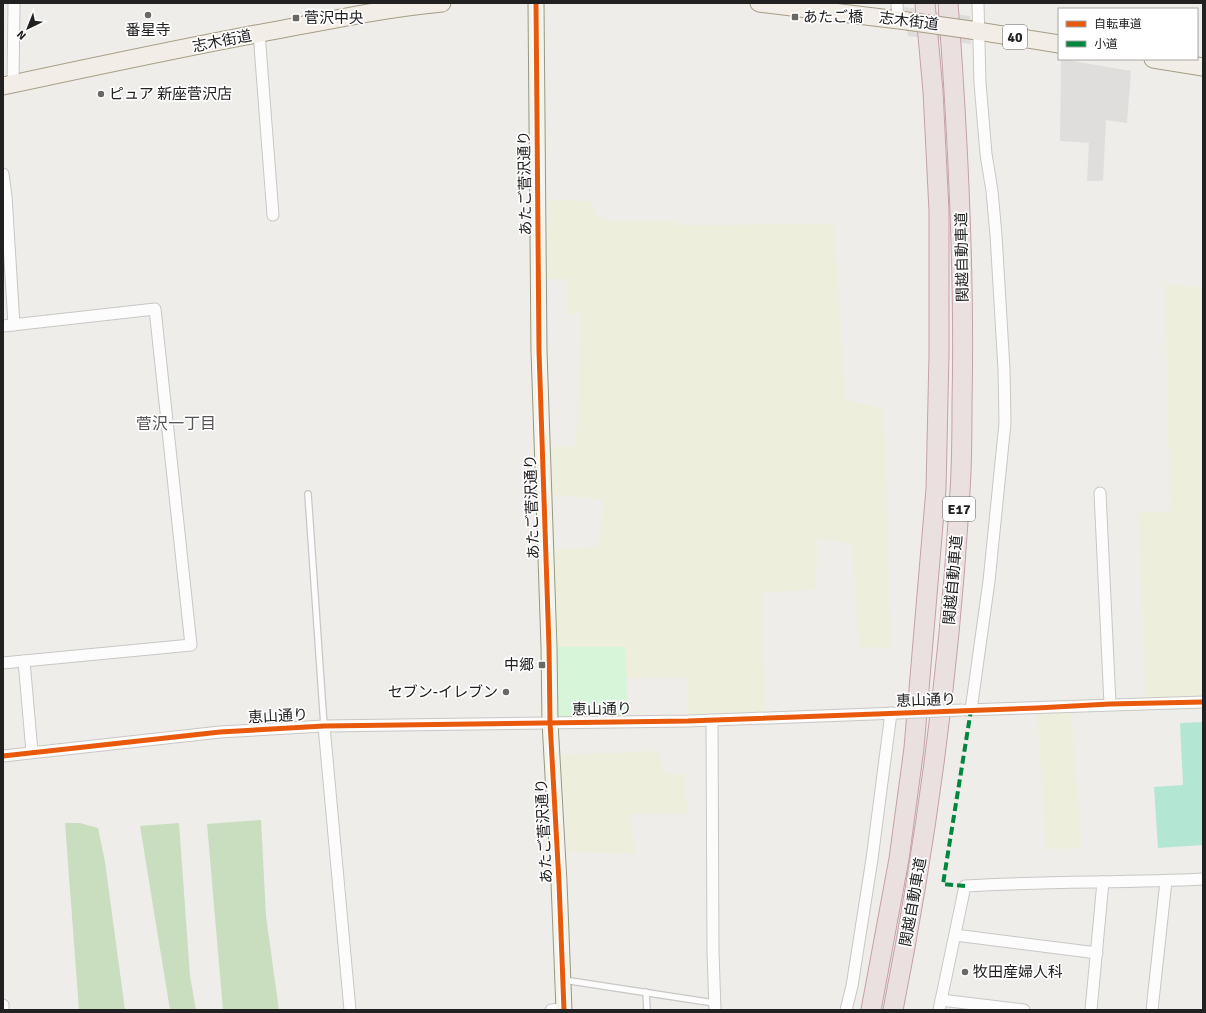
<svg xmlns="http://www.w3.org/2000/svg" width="1206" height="1013" font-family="Signika,'Noto Sans JP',sans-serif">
  <rect width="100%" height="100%" fill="#efede9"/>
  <g fill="#edefdc">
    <path d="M549,200L589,201L597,216L613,221L642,220L675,221L679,225L834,224L846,400L884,409L891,648L859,647L852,544L817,539L816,589L762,593L766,717L688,721L687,678H626L625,647H549L545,550L598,547L604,500L552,494L551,448L576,445L581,313L568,314V279H548Z"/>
    <path d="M1165,283L1203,288V697L1146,699L1138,513L1170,511Z"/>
    <path d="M1071,707L1082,848L1046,849L1037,708Z"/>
    <path d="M660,751L663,773L685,774L687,814H630L636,854L569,852L561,755Z"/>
  </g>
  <g fill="#c8debe">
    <path d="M261,820L266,916L279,1010H223L207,824Z"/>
    <path d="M65,823H80L98,828L105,862L125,1010H79Z"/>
    <path d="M179,823L190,976L196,1010H170L140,826Z"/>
  </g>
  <path fill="#d7f5d9" d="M549,647H625L628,721L550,722Z"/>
  <path fill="#b4e6d4" d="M1203,722V845L1158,848L1154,787L1183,785L1180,723Z"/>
  <path fill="#dfdedd" d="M1061,59L1131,71L1127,123L1106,120L1103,181H1087L1089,143L1060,141Z"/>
  <path fill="#dedddc" d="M904,7L970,16L971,44L908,36Z"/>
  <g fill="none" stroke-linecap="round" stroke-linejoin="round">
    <g stroke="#c8c7c5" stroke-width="8">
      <g id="lane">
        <path d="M308,494L324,726"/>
        <path d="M564,980L714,1003"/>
        <path d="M646,992L647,1010"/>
      </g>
    </g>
    <g stroke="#c8c7c5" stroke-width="13">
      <g id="street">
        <path d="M897,3L898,20"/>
        <path d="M259,33L273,215"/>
        <path d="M13,84L14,3"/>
        <path d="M3,174L6,196L14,325"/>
        <path d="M3,326L155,309L191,645L3,663"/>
        <path d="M1100,493L1110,704"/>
        <path d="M24,661L32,752"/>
        <path d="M966,710L1203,702"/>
        <path d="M971,710L989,581L1005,423L1004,369L996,235L992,191L986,154L980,83L978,3"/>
        <path d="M712,720L713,952L715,1010"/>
        <path d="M324,726L350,1010"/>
        <path d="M3,756L220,732L324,726L688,721L898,713"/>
        <path d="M955,935L1097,953"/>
        <path d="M941,1000L1024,1010"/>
        <path d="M3,1005V1010"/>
        <path d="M551,1010L564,1009"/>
        <path d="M846,1010L852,986L872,859L891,713"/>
        <path d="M939,1010L965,886C1044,881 1124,883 1203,879"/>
        <path d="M1091,1010L1103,882"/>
        <path d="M1152,1010L1166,881"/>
      </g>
    </g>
    <g stroke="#969980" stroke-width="17">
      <path id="secondary" d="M536,3L539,351L549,647L550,722L559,882L564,1010"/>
    </g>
    <g stroke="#a69d85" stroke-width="19">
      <g id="primary">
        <path d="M759,3L907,21"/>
        <path d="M971,30L1059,44"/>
        <path d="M1153,59L1203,67"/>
        <path d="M3,86C96,66 189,46 283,29C335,19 388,8 442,3"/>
      </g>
    </g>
    <g stroke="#c5a0a9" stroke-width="21">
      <g id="highway">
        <path d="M871,1010L899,859L914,748L936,489L939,354V211L933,91L925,3"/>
        <path d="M893,1010C927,839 950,665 960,491C962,462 962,433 962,404C965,270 958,137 948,3"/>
      </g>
    </g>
    <use href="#lane" stroke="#fdfcfc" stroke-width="5.5"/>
    <use href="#street" stroke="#fdfcfc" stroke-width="11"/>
    <use href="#secondary" stroke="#f3f4ec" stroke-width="15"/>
    <use href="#primary" stroke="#f2ede6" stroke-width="17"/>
    <use href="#highway" stroke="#ebe0e0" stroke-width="19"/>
    <g stroke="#c8c7c5" stroke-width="13" stroke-linecap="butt">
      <path id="street-bridge" d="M898,713L962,710"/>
    </g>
    <g stroke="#a69d85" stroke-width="19" stroke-linecap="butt">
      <path id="primary-bridge" d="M907,21L971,30"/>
    </g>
    <use href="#street-bridge" stroke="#fdfcfc" stroke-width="11"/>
    <use href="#primary-bridge" stroke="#f2ede6" stroke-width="17"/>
    <path stroke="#00873e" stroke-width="4" stroke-dasharray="8 4" stroke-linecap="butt" d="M965,886L943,884L971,710"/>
    <g stroke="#fff" stroke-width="8">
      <g id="cycleway">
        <path d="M536,3L539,351L549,647L550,722L559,882L564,1010"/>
        <path d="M3,756L220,732L324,726L688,721L1037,708L1110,704L1203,702"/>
      </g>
    </g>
    <use href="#cycleway" stroke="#e8590c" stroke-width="5"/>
  </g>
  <g fill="#696867" stroke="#fff" stroke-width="1.5">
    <circle cx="148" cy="15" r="4"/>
    <rect x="791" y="13" width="8" height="8" rx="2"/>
    <rect x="292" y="14" width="8" height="8" rx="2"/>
    <circle cx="101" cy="94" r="4"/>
    <rect x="538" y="661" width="8" height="8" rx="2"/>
    <circle cx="506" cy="692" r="4"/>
    <circle cx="965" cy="972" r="4"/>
  </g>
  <g text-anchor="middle" stroke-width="3.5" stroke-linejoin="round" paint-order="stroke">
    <g fill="#fff" stroke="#646464" stroke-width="1">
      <rect x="1003" y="25" width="24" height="24" rx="3"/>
      <rect x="943" y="497" width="32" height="24" rx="3"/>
    </g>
    <g font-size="14" font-weight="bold" fill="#212121">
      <text x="1015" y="42">40</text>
      <text x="959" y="514">E17</text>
    </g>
    <g font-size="15" fill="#212121" stroke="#fff" text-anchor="start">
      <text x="803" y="22">あたご橋</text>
      <text x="304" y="23">菅沢中央</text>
      <text x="148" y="35" text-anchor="middle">番星寺</text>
      <text x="109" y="99">ピュア 新座菅沢店</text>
      <text x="534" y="670" text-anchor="end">中郷</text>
      <text x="498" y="697" text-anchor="end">セブン-イレブン</text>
      <text x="973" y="977">牧田産婦人科</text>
    </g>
    <g font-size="15" fill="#212121" stroke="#fff">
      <text transform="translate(909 21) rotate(7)" y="5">志木街道</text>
      <text transform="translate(222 41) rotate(-11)" y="5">志木街道</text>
      <text transform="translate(525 183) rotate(-91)" y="5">あたご菅沢通り</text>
      <text transform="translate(962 257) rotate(-91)" y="5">関越自動車道</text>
      <text transform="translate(532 507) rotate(-92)" y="5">あたご菅沢通り</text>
      <text transform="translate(953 580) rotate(-85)" y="5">関越自動車道</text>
      <text transform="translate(926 700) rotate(-2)" y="5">恵山通り</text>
      <text transform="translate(602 709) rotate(-1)" y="5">恵山通り</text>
      <text transform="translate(278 716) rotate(-3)" y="5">恵山通り</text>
      <text transform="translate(544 831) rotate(-93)" y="5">あたご菅沢通り</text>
      <text transform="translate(913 902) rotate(-80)" y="5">関越自動車道</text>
    </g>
    <g font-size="16" fill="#545454" stroke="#fff">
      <text x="176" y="429">菅沢一丁目</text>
    </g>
  </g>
  <rect width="1206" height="1013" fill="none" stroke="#212121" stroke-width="8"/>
  <rect x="1058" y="8" width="140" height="52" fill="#ffffff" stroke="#a6a6a6"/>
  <rect x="1066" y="21" width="20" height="6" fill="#e8590c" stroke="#a6a6a6"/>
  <text x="1094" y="28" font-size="12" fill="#212121">自転車道</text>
  <rect x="1066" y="41" width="20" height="6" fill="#00873e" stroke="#a6a6a6"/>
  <text x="1094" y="48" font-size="12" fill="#212121">小道</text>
  <g transform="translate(28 28) rotate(223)" stroke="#ffffff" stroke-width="3" paint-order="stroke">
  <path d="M0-3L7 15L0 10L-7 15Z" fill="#212121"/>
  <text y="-6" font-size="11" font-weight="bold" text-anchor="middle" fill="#212121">N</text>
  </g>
</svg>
